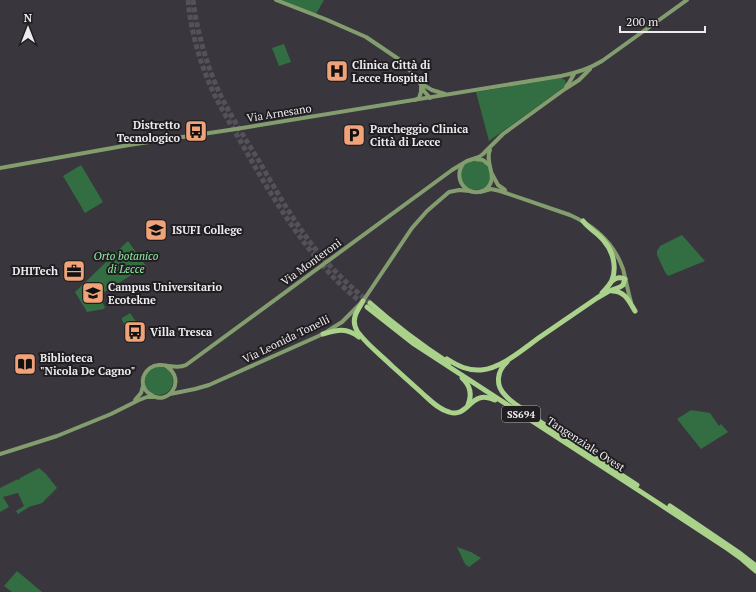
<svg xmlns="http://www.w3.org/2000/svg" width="756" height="592" font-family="'PT Serif',serif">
  <rect width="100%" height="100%" fill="#39363d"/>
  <g fill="#336e42">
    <path d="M281,0H324L316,14Z"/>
    <path d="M284,44L291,62L279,66L272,48Z"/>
    <path d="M561,78L565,80C566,83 566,85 563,88L489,141L476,92Z"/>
    <circle cx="476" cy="175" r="15"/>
    <path d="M81,165L103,202L85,213L63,176Z"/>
    <path d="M682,235L705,261L668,276L665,272L657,255V251L660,246Z"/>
    <path d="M128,241L146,266L98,296L105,307L104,309L87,312L75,292Z"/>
    <path d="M130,313L142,330V332L141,333L129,331L122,320V318Z"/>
    <circle cx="159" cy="381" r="14"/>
    <path d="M691,410L710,413L719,426L721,424L728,432L701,449L677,419Z"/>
    <path d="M39,468L46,474L57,488L42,503L29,507L18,514L16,511L24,506L18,493L3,497L9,507L0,512V488L18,479V480L20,479V478Z"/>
    <path d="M457,547L471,552L481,558L469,567L465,564Z"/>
    <path d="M17,571L42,592H12L4,586Z"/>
  </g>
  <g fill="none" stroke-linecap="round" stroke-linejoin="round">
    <g stroke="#545158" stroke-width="5" stroke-dasharray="5 2.5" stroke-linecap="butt">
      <path d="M188,0C191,33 201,67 215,96C223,112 233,128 242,144C269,192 297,239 335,279C344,288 354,297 365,305"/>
      <path d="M193,0C197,32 207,67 221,96C232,118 246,140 259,161C278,194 298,229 322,257C337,274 353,289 370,303"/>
    </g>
    <g stroke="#839d6f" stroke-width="4">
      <path d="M276,0L325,19L366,37L403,62L420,83L424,91L430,98"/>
      <path d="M420,83L432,90L445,94"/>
      <path d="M566,87L570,81L574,74"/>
      <path d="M415,100L419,98L421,92V87"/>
      <path d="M475,159L483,160L489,165"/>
      <path d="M463,164C451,181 471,201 487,188C499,177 484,163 490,150"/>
      <path d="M0,168L129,145L236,129L561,76C576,73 589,69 602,61L687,0"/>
      <path d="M492,174L498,185L505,190"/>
      <path d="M480,192L491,189L500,191L570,215C595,226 614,243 623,269C626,280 628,292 631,302"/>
      <path d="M166,366C188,380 167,408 150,394C146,392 144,388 143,384C142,378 145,372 150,368C161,360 174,371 186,365L452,170L467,161L479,157L483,154L503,134L565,89L579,80L590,69"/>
      <path d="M170,394L195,389L209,385L323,334L342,322L363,301L412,228L427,211L449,192L459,190L470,191"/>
      <path d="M135,400L141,393L143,386"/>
      <path d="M0,454L57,436L111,414L139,400L147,397H153"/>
    </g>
    <g stroke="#aad28a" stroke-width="5">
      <path d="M583,221C589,229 598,233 604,241C613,251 617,267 612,280C610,285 606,289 602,293"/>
      <path d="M612,291C625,291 629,301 635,311"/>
      <path d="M363,301C359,309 352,316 355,326C356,330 358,333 361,336C370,347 382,356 392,366C402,375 412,384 422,393C430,400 438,409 449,412C469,419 470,388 495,400"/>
      <path d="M370,303C396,326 420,344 449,363"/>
      <path d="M367,307L414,344L655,501L728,549L742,559L756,571"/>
      <path d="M323,334C337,330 346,327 359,337"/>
      <path d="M447,359C458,366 468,371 481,370C502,368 523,349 540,337C559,324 578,311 597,298L609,291L620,287L623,285L625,279C620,277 617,277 612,281"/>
      <path d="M507,362C497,371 495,385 505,395C512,404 526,411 536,417L538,420"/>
      <path d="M462,378C471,386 472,395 468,405"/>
      <path d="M536,419L637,485"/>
      <path d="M670,506L738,552L756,566"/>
    </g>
  </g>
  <defs>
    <g id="hospital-square" transform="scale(1.15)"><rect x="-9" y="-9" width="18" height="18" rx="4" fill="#f0a279" stroke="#201e21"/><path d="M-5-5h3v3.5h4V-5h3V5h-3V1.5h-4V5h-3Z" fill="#111"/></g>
    <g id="bus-square" transform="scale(1.15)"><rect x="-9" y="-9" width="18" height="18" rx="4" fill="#f0a279" stroke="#201e21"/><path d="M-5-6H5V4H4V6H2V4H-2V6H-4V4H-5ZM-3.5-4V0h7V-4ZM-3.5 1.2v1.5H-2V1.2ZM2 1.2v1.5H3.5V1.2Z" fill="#111"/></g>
    <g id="parking-square" transform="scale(1.15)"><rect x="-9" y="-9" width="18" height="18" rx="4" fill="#f0a279" stroke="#201e21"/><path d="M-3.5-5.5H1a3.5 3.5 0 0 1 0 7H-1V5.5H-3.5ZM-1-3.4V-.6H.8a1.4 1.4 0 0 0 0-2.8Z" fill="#111"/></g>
    <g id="university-square" transform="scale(1.15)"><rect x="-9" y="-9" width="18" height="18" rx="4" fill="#f0a279" stroke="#201e21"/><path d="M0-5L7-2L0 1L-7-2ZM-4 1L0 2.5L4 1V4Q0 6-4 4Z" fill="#111"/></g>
    <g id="office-square" transform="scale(1.15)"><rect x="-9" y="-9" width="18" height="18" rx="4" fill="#f0a279" stroke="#201e21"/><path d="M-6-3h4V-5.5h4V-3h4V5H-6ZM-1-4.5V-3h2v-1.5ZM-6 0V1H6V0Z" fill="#111"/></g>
    <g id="library-square" transform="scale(1.15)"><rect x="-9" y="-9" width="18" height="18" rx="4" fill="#f0a279" stroke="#201e21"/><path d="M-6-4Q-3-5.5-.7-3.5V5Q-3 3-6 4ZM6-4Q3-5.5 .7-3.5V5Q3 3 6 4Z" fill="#111"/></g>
  </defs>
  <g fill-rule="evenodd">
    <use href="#hospital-square" x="337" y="71"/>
    <use href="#bus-square" x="196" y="131"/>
    <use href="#parking-square" x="354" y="135"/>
    <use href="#university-square" x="156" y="230"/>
    <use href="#office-square" x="74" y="271"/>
    <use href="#university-square" x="93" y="293"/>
    <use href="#bus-square" x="135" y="332"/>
    <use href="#library-square" x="25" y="364"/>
  </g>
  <g text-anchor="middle" stroke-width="4" stroke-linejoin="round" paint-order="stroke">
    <rect fill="#201e21" stroke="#b0aeb1" stroke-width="1" x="502" y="406" width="38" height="16" rx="3"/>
    <g font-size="10" font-weight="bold" fill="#edebef">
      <text x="521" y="418">SS694</text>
    </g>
    <g font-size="11" font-weight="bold" fill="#edebef" stroke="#201e21" text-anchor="start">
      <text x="352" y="69">Clinica Città di<tspan x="352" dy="13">Lecce Hospital</tspan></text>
      <text x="180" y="129" text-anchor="end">Distretto<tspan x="180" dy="13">Tecnologico</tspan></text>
      <text x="370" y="133">Parcheggio Clinica<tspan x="370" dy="13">Città di Lecce</tspan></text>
      <text x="172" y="234">ISUFI College</text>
      <text x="58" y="275" text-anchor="end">DHITech</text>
      <text x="108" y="291">Campus Universitario<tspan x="108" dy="13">Ecotekne</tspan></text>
      <text x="150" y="336">Villa Tresca</text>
      <text x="40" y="362">Biblioteca<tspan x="40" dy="13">"Nicola De Cagno"</tspan></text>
    </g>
    <g font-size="11" fill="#edebef" stroke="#201e21">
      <text transform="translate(279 113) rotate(-9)" y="4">Via Arnesano</text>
      <text transform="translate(311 262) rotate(-36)" y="4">Via Monteroni</text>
      <text transform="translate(286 339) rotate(-26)" y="4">Via Leonida Tonelli</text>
      <text transform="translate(586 444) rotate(33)" y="4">Tangenziale Ovest</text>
    </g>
    <g font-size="11" font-style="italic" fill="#90eea5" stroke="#201e21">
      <text x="126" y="260">Orto botanico<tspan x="126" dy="13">di Lecce</tspan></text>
    </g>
  </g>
  <g transform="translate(28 28)" stroke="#201e21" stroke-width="3" paint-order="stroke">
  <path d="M0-3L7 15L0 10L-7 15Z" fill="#edebef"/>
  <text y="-6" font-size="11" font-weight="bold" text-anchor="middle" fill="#edebef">N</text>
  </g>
  <path d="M620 26v6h85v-6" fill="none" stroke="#edebef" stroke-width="2"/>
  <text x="626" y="26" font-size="12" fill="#edebef" stroke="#201e21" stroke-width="3" paint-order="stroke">200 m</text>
</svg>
